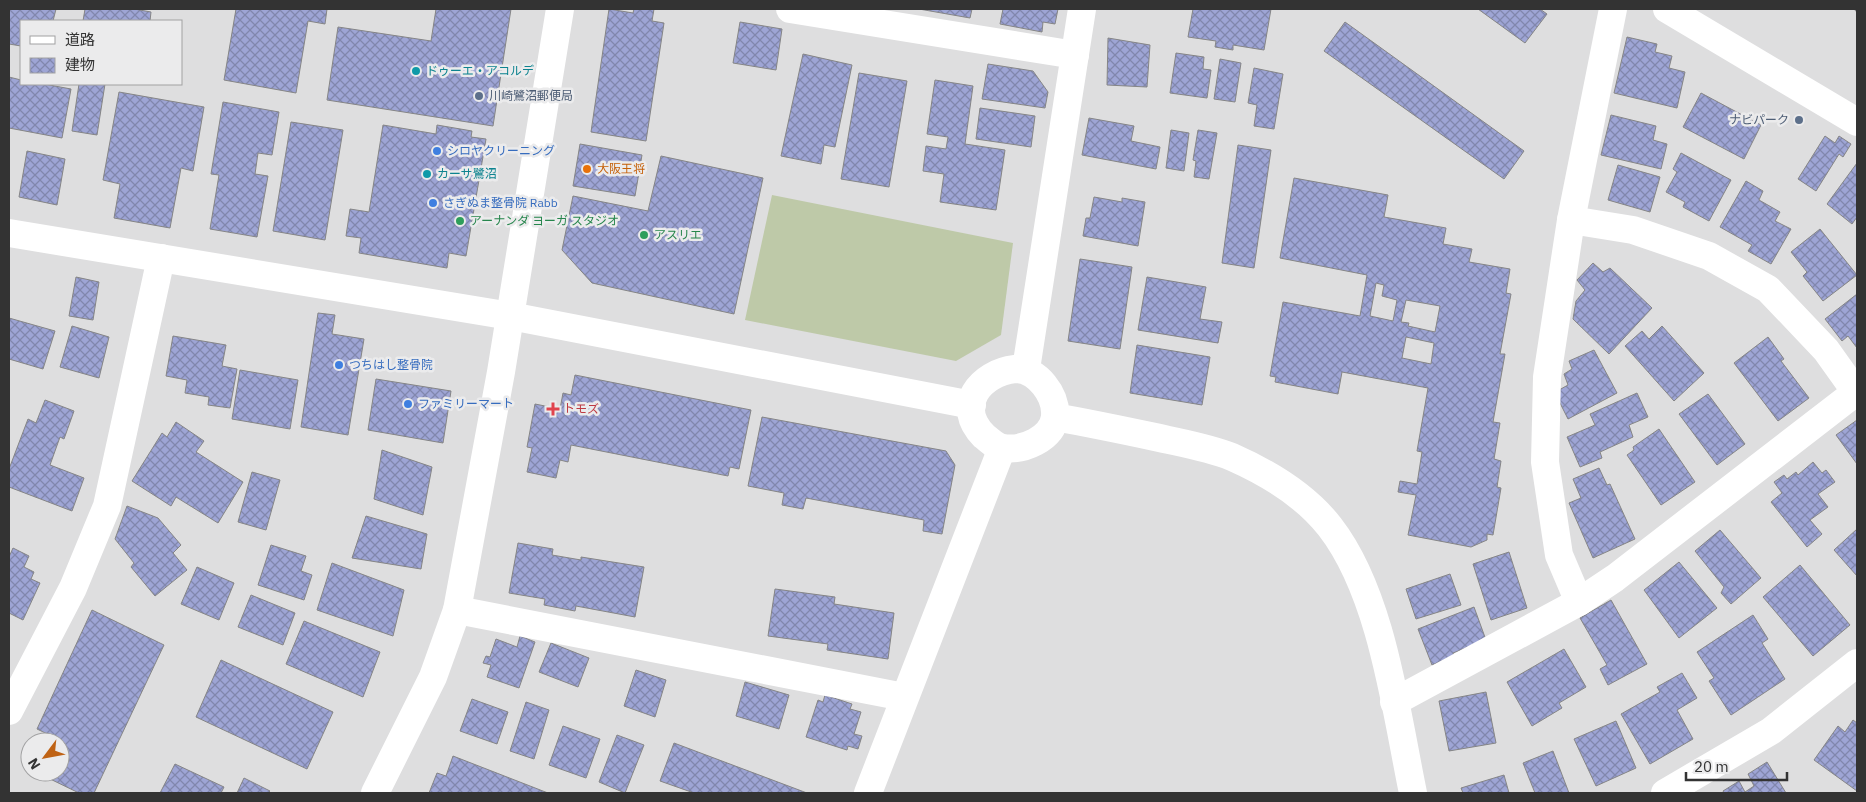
<svg xmlns="http://www.w3.org/2000/svg" width="1866" height="802" font-family="'IBM Plex Sans','Noto Sans JP',sans-serif">
  <defs>
    <pattern id="building-cross-hatch" width="8" height="8" patternUnits="userSpaceOnUse" patternTransform="scale(1.25)"><rect width="8" height="8" fill="#9ea5d5"/><path d="M0 0l8 8M0 8l8-8" fill="none" stroke="#8187ad"/></pattern>
  </defs>
  <rect width="100%" height="100%" fill="#dededf"/>
  <path fill="#bec9a8" d="M772,195L1013,243L1001,335L956,361L745,320Z"/>
  <g fill="url(#building-cross-hatch)" stroke="#858586" fill-rule="evenodd">
    <path d="M9,9H56L53,21H21V46L9,44Z"/>
    <path d="M85,9H134L151,12L150,21H83Z"/>
    <path d="M236,9H327L325,24L308,21L296,93L224,80Z"/>
    <path d="M436,9H511L493,126L327,100L338,27L431,41Z"/>
    <path d="M609,9L633,13L634,9H654L652,21L664,23L646,141L591,132Z"/>
    <path d="M919,9H972L970,18Z"/>
    <path d="M1003,9H1058L1055,24L1043,22L1042,32L1000,24Z"/>
    <path d="M1193,9H1271L1264,50L1233,45V50L1215,47L1216,41L1188,37Z"/>
    <path d="M1478,9H1540L1547,14L1525,43Z"/>
    <path d="M740,22L782,29L776,70L733,63Z"/>
    <path d="M1345,22L1524,151L1504,179L1324,51Z"/>
    <path d="M1627,37L1657,44L1655,52L1672,56L1669,68L1685,72L1677,108L1614,93Z"/>
    <path d="M1108,38L1150,45L1147,87L1107,85Z"/>
    <path d="M1176,53L1204,57L1203,69L1211,70L1207,98L1170,93Z"/>
    <path d="M803,54L852,65L835,147L824,145L821,164L781,156Z"/>
    <path d="M1220,59L1241,63L1235,102L1214,99Z"/>
    <path d="M988,64L1033,71L1048,92L1045,108L982,99Z"/>
    <path d="M1254,68L1283,74L1274,129L1254,126L1257,105L1248,103Z"/>
    <path d="M859,73L907,81L889,187L841,179Z"/>
    <path d="M9,77L21,80V84H44L71,89L62,138L9,128Z"/>
    <path d="M935,80L973,86L965,144L1005,150L996,210L940,202L944,174L923,171L926,146L946,149L948,137L927,134Z"/>
    <path d="M79,84H105L97,135L72,131Z"/>
    <path d="M119,92L204,107L193,171L181,168L170,228L114,218L120,184L103,180Z"/>
    <path d="M1701,93L1761,125L1744,159L1683,127Z"/>
    <path d="M223,102L279,112L272,155L258,153L255,174L268,176L257,237L210,229L219,175L211,174Z"/>
    <path d="M980,108L1035,116L1031,147L976,139Z"/>
    <path d="M1611,115L1656,126L1653,140L1667,144L1661,169L1601,155Z"/>
    <path d="M1089,118L1134,126L1131,141L1160,147L1156,169L1082,155Z"/>
    <path d="M291,122L343,130L325,240L273,231Z"/>
    <path d="M383,125L436,134L437,125L472,131L471,137L486,139L466,256L449,253L447,268L359,253L361,238L346,236L350,209L369,212Z"/>
    <path d="M1171,130L1189,133L1184,171L1166,168Z"/>
    <path d="M1198,130L1217,133L1209,179L1194,177L1196,161L1193,160Z"/>
    <path d="M1825,136L1835,143L1839,136L1851,144L1843,157L1839,154L1816,191L1798,179Z"/>
    <path d="M580,144L642,155L635,196L573,186Z"/>
    <path d="M1238,145L1271,150L1254,268L1222,263Z"/>
    <path d="M27,151L65,159L57,205L19,197Z"/>
    <path d="M1681,153L1731,180L1709,221L1683,207L1685,202L1666,192L1677,172L1673,169Z"/>
    <path d="M661,156L763,178L734,314L592,283L562,250L573,196L648,211Z"/>
    <path d="M1857,163V217L1852,224L1827,204Z"/>
    <path d="M1618,165L1660,177L1650,212L1608,200Z"/>
    <path d="M1294,178L1388,195L1384,217L1446,228L1443,244L1472,249L1469,262L1510,269L1506,293L1511,294L1500,354H1505L1493,422L1500,423L1494,459L1501,461L1497,487L1501,488L1493,535L1487,534V540L1471,547L1408,535L1416,495L1398,492L1400,481L1417,484L1422,452L1417,451L1428,388L1342,372L1338,394L1275,382L1276,377L1270,376L1283,302L1360,316L1367,275L1280,258ZM1376,283L1384,285L1382,296L1397,300L1393,321L1370,316ZM1406,300L1440,306L1435,332L1408,326L1409,323L1401,322ZM1406,337L1434,343L1431,364L1402,358Z"/>
    <path d="M1746,181L1763,191L1759,200L1780,212L1775,221L1791,229L1771,264L1748,251L1752,245L1720,227Z"/>
    <path d="M1094,197L1122,202V198L1145,202L1138,246L1083,236L1086,218H1090Z"/>
    <path d="M1820,229L1857,275L1823,301L1803,276L1807,272L1791,252Z"/>
    <path d="M1080,259L1132,267L1120,349L1068,341Z"/>
    <path d="M1593,263L1603,272L1610,268L1652,308L1609,354L1573,319L1576,301L1585,290L1577,280Z"/>
    <path d="M76,277L99,282L93,320L69,316Z"/>
    <path d="M1147,277L1206,287L1200,319L1222,322L1218,343L1138,330Z"/>
    <path d="M1857,294V348L1848,336L1842,341L1825,319Z"/>
    <path d="M318,313L335,315L332,334L364,339L348,435L301,427Z"/>
    <path d="M9,318L55,331L43,369L9,359Z"/>
    <path d="M72,326L109,337L99,378L60,367Z"/>
    <path d="M1662,326L1704,373L1674,401L1625,346L1642,331L1649,339Z"/>
    <path d="M173,336L226,345L222,366L237,369L230,408L208,405L209,397L185,393L187,380L166,376Z"/>
    <path d="M1768,337L1784,359L1781,361L1809,398L1778,421L1734,363Z"/>
    <path d="M1137,345L1210,357L1202,405L1130,393Z"/>
    <path d="M1594,350L1617,393L1568,419L1559,401V390L1568,385L1564,374L1572,369L1569,361Z"/>
    <path d="M240,370L298,380L290,429L232,419Z"/>
    <path d="M575,375L751,410L739,469L730,467L728,476L571,445L568,462L560,460L556,478L527,472L532,448L527,447L535,404L560,409L563,393L571,395Z"/>
    <path d="M376,379L451,391L443,443L368,430Z"/>
    <path d="M1637,393L1648,417L1629,425L1633,437L1600,452L1602,458L1580,467L1567,437L1595,425L1590,414Z"/>
    <path d="M1708,394L1745,444L1717,465L1679,414Z"/>
    <path d="M45,400L74,411L64,439L60,437L50,465L84,478L72,511L9,487V469L28,419L36,423Z"/>
    <path d="M762,417L946,451L955,465L942,534L923,531L924,520L806,498L803,509L782,505L784,493L748,486Z"/>
    <path d="M1857,420V464L1836,435Z"/>
    <path d="M176,422L204,441L196,452L243,482L218,523L176,497L171,506L132,481L162,433L167,437Z"/>
    <path d="M1659,429L1695,482L1661,505L1627,455L1634,450L1633,447Z"/>
    <path d="M382,450L432,467L423,515L374,499Z"/>
    <path d="M1813,462L1822,473L1826,470L1835,482L1818,494L1828,507L1810,520L1822,534L1807,547L1771,502L1782,493L1774,482L1784,475L1787,479L1796,472L1798,475Z"/>
    <path d="M1599,468L1607,485L1610,484L1635,539L1593,558L1569,503L1581,498L1573,479Z"/>
    <path d="M252,472L280,480L266,530L238,522Z"/>
    <path d="M127,506L158,518L181,545L173,553L187,570L155,596L131,567L134,563L115,539Z"/>
    <path d="M366,516L427,534L421,569L352,558Z"/>
    <path d="M1857,529V576L1834,550Z"/>
    <path d="M1720,530L1761,578L1731,604L1721,593L1724,587L1695,551Z"/>
    <path d="M518,543L553,549L552,555L581,560V557L644,567L635,617L576,606L575,611L544,605L545,599L509,593Z"/>
    <path d="M271,545L306,556L301,571L312,575L304,600L258,585Z"/>
    <path d="M13,548L29,556L24,567L34,572L31,579L40,583L23,620L9,613V557Z"/>
    <path d="M1509,552L1527,608L1491,620L1473,564Z"/>
    <path d="M1679,562L1717,608L1679,638L1644,590Z"/>
    <path d="M332,563L404,590L393,636L317,610Z"/>
    <path d="M1800,565L1850,625L1813,656L1763,597Z"/>
    <path d="M197,567L234,583L219,620L181,604Z"/>
    <path d="M1450,574L1461,605L1416,619L1406,589Z"/>
    <path d="M775,589L835,597L834,604L894,613L888,659L827,650L828,644L768,636Z"/>
    <path d="M251,595L295,613L283,645L238,627Z"/>
    <path d="M1611,600L1647,664L1608,685L1600,669L1607,665L1580,618Z"/>
    <path d="M1474,607L1486,640L1453,653L1454,656L1432,665L1418,629Z"/>
    <path d="M92,610L164,645L94,793H79L44,776L46,772H60V740L37,729Z"/>
    <path d="M1753,615L1768,639L1762,643L1785,679L1731,715L1709,681L1714,678L1697,652Z"/>
    <path d="M304,621L380,652L363,697L286,664Z"/>
    <path d="M520,636L535,642L519,688L487,677L491,665L483,663L486,656L490,657L496,639L517,647Z"/>
    <path d="M551,643L589,658L578,687L539,672Z"/>
    <path d="M1564,649L1586,687L1559,703L1562,708L1532,726L1507,682Z"/>
    <path d="M221,660L333,712L307,769L196,717Z"/>
    <path d="M636,670L666,680L655,717L624,706Z"/>
    <path d="M1682,673L1697,698L1677,710L1693,739L1650,764L1621,714L1660,692L1657,687Z"/>
    <path d="M745,682L789,695L779,729L736,716Z"/>
    <path d="M1486,692L1496,743L1449,751L1439,701Z"/>
    <path d="M825,695L852,704L850,709L861,712L854,734L862,736L858,749L848,746L847,750L806,737L818,700L823,702Z"/>
    <path d="M472,699L508,712L497,744L460,731Z"/>
    <path d="M526,702L549,710L534,759L510,751Z"/>
    <path d="M1853,720L1857,723V791L1814,760L1838,726L1845,732Z"/>
    <path d="M1616,721L1636,768L1596,786L1574,739Z"/>
    <path d="M563,726L600,739L586,778L549,765Z"/>
    <path d="M617,735L644,745L625,793L599,782Z"/>
    <path d="M674,743L807,793H694L660,781Z"/>
    <path d="M1553,751L1569,793H1535L1523,763Z"/>
    <path d="M453,756L548,793H429L437,773L446,776Z"/>
    <path d="M1767,762L1786,793H1724L1723,791L1739,781L1745,792L1754,786L1748,774Z"/>
    <path d="M175,764L224,787L221,793H160Z"/>
    <path d="M1504,775L1509,793H1463L1461,788Z"/>
    <path d="M244,778L270,791L268,793H237Z"/>
  </g>
  <g fill="none" stroke-linecap="round" stroke-linejoin="round">
    <g stroke="#fff" stroke-width="28">
      <path d="M790,9L1075,55"/>
      <path d="M1667,9L1857,122"/>
      <path d="M9,233L510,316L972,405"/>
      <path d="M1015,369C1037,369 1057,395 1055,417C1052,439 1023,451 1003,448C996,447 990,441 984,436C954,406 980,373 1015,369Z"/>
      <path d="M1026,369L1082,9"/>
      <path d="M1055,417C1088,423 1122,430 1155,437C1181,443 1207,447 1232,457C1268,473 1306,496 1330,527C1382,594 1396,711 1413,793"/>
      <path d="M1579,602L1559,555L1545,462L1547,377L1571,220L1613,9"/>
      <path d="M457,610L904,697"/>
      <path d="M1394,702L1579,602L1615,578L1856,392L1826,350L1768,289L1709,256L1633,230L1571,220"/>
      <path d="M9,711L73,588L107,506L161,258"/>
      <path d="M375,793L433,677L457,610L501,372L560,9"/>
      <path d="M868,793L1002,448"/>
      <path d="M1665,793L1771,731L1857,663"/>
    </g>
    <path stroke="#888889" stroke-width="4" stroke-dasharray="8 4" stroke-linecap="butt" d="M1856,9L1857,10"/>
  </g>
  <g fill="#0f9aa8" stroke="#ebebec" stroke-width="2">
    <circle cx="416" cy="71" r="5"/>
    <circle cx="427" cy="174" r="5"/>
  </g>
  <g fill="#5c6f8a" stroke="#ebebec" stroke-width="2">
    <circle cx="479" cy="96" r="5"/>
    <circle cx="1799" cy="120" r="5"/>
  </g>
  <g fill="#3f7fe0" stroke="#ebebec" stroke-width="2">
    <circle cx="437" cy="151" r="5"/>
    <circle cx="433" cy="203" r="5"/>
    <circle cx="339" cy="365" r="5"/>
    <circle cx="408" cy="404" r="5"/>
  </g>
  <circle fill="#e8710a" stroke="#ebebec" stroke-width="2" cx="587" cy="169" r="5"/>
  <g fill="#2e9e5b" stroke="#ebebec" stroke-width="2">
    <circle cx="460" cy="221" r="5"/>
    <circle cx="644" cy="235" r="5"/>
  </g>
  <path fill="#e0444e" stroke="#ebebec" stroke-width="2" d="M550.5 401.5h5v5h5v5h-5v5h-5v-5h-5v-5h5z"/>
  <g text-anchor="middle" stroke-width="5" stroke-linejoin="round" paint-order="stroke">
    <g font-size="12" fill="#0d838f" stroke="#ebebec" text-anchor="start">
      <text x="426" y="75">ドゥーエ・アコルデ</text>
      <text x="437" y="178">カーサ鷺沼</text>
    </g>
    <g font-size="12" fill="#4e5e75" stroke="#ebebec" text-anchor="start">
      <text x="489" y="100">川崎鷺沼郵便局</text>
      <text x="1789" y="124" text-anchor="end">ナビパーク</text>
    </g>
    <g font-size="12" fill="#366cbe" stroke="#ebebec" text-anchor="start">
      <text x="447" y="155">シロヤクリーニング</text>
      <text x="443" y="207">さぎぬま整骨院 Rabb</text>
      <text x="349" y="369">つちはし整骨院</text>
      <text x="418" y="408">ファミリーマート</text>
    </g>
    <g font-size="12" fill="#c56008" stroke="#ebebec" text-anchor="start">
      <text x="597" y="173">大阪王将</text>
    </g>
    <g font-size="12" fill="#27864d" stroke="#ebebec" text-anchor="start">
      <text x="470" y="225">アーナンダ ヨーガ スタジオ</text>
      <text x="654" y="239">アスリエ</text>
    </g>
    <g font-size="12" fill="#be3a42" stroke="#ebebec" text-anchor="start">
      <text x="563" y="413">トモズ</text>
    </g>
  </g>
  <rect width="1866" height="802" fill="none" stroke="#333333" stroke-width="20"/>
  <rect x="20" y="20" width="162" height="65" fill="#ebebec" stroke="#a1a1a2"/>
  <rect x="30" y="36" width="25" height="8" fill="#ffffff" stroke="#a1a1a2"/>
  <text x="65" y="45" font-size="15" fill="#333333">道路</text>
  <rect x="30" y="58" width="25" height="15" fill="url(#building-cross-hatch)" stroke="#a1a1a2"/>
  <text x="65" y="70" font-size="15" fill="#333333">建物</text>
  <g transform="translate(45 757) rotate(238)"><circle r="24" fill="#ebebec" stroke="#a1a1a2"/>
  <path d="M0-4L9 19L0 12L-9 19Z" fill="#bf6214"/>
  <text y="-8" font-size="14" font-weight="bold" text-anchor="middle" fill="#333333">N</text>
  </g>
  <path d="M1686 772v8h101v-8" fill="none" stroke="#333333" stroke-width="2.5"/>
  <text x="1694" y="772" font-size="15" fill="#333333" stroke="#ebebec" stroke-width="4" paint-order="stroke">20 m</text>
</svg>
